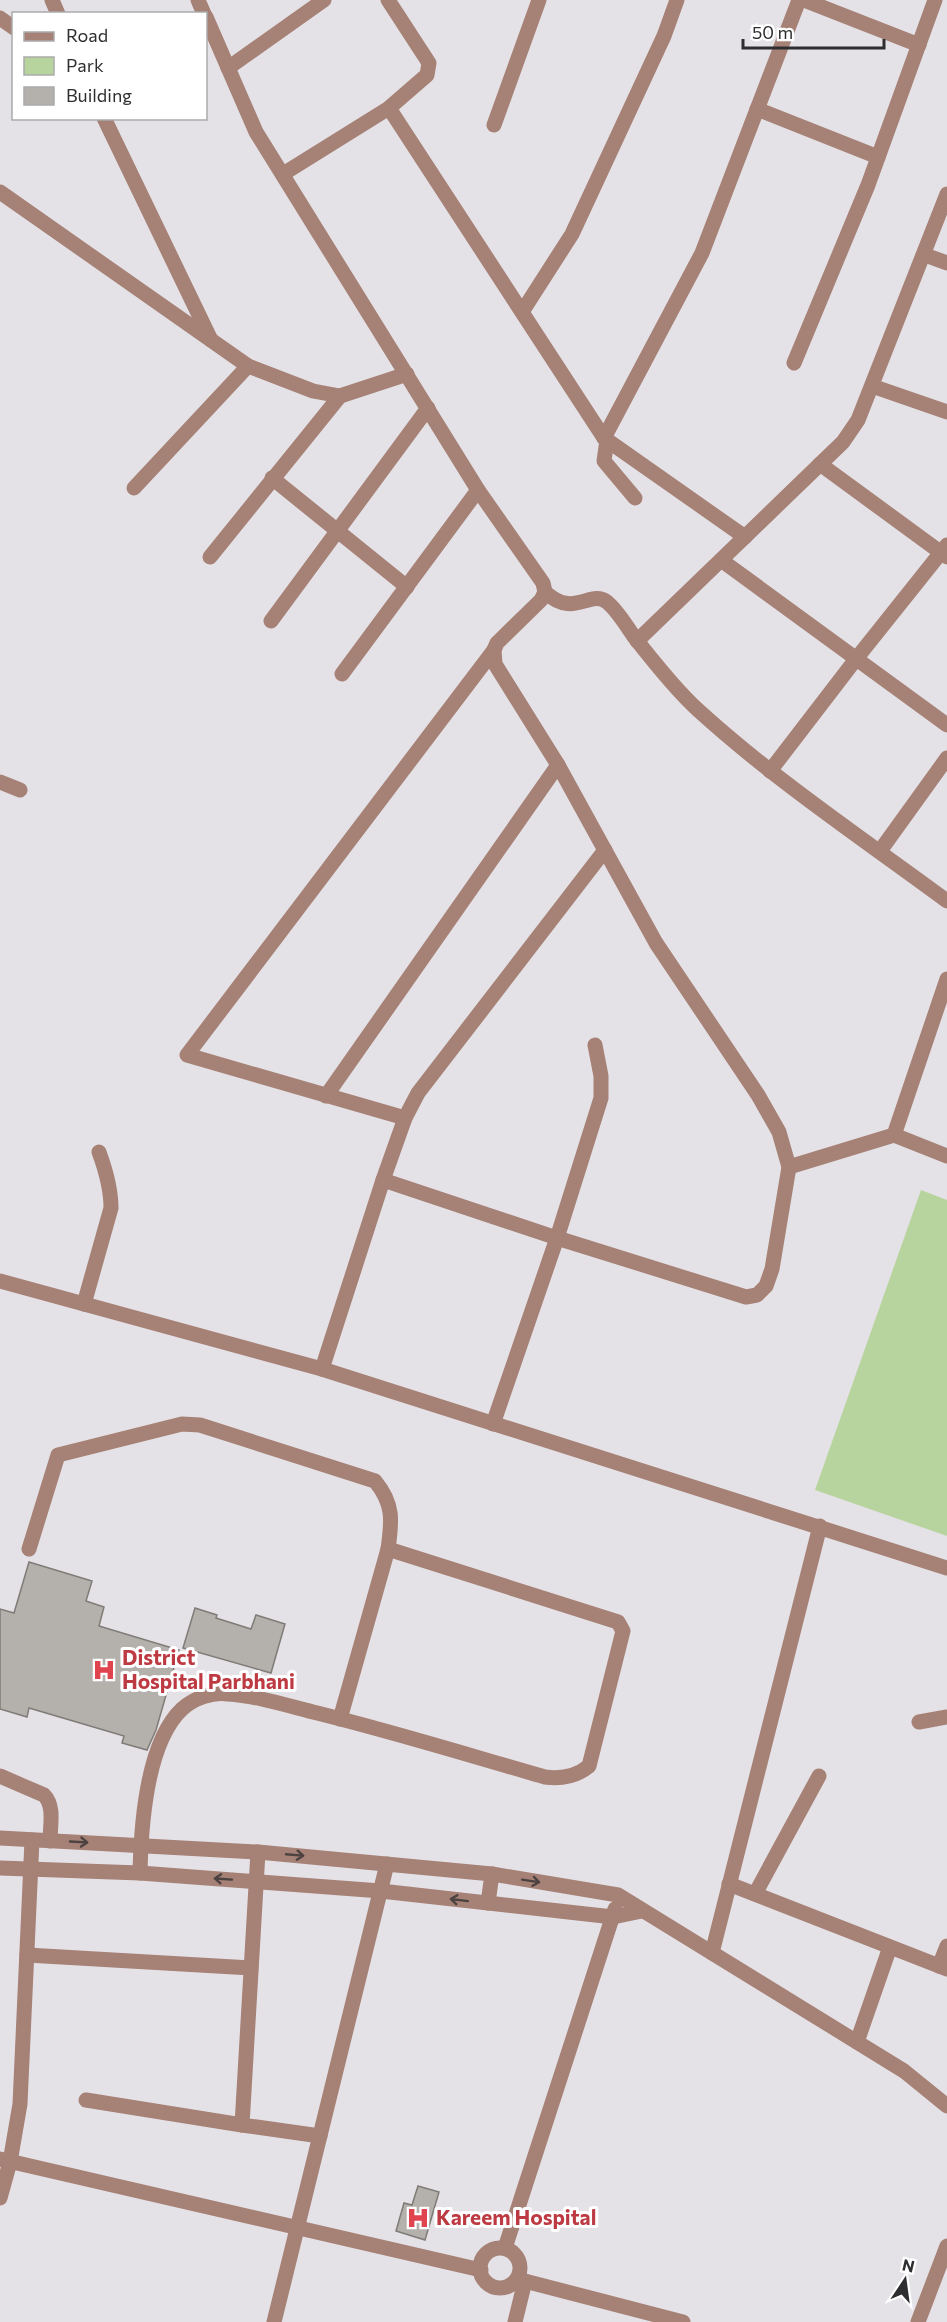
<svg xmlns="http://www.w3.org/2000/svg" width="947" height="2322" font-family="Commissioner,sans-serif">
  <rect width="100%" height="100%" fill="#e5e2e7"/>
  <path fill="#b8d49e" d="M921,1190L947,1200V1536L815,1490Z"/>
  <g fill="#b4b0ac" stroke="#7f7c77" stroke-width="1.5">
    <path d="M29,1562L92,1581L86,1601L104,1607L99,1626L179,1650L156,1730L147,1750L122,1743L124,1736L29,1708L27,1717L0,1709V1609L14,1613Z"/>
    <path d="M195,1608L217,1615L216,1618L251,1629L256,1615L285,1624L271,1673L183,1648Z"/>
    <path d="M418,2186L439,2192L425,2240L396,2231L404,2203L412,2205Z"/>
  </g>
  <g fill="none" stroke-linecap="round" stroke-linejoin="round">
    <g stroke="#a68176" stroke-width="15">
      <path d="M52,0L58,14"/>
      <path d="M198,0L204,14"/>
      <path d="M388,0L429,63L427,75L389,108"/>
      <path d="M804,0L919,45"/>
      <path d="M206,17L256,132L478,490L543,583L545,592L541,600L497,643L494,650L495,664L558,765L656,943L758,1095L779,1132L789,1167L772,1269L766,1286L757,1295L746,1297L557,1238L493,1424"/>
      <path d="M0,18L14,28"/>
      <path d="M228,68L324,0"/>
      <path d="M757,109L878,157"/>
      <path d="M104,118L211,340"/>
      <path d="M494,125L539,0"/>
      <path d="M283,174L389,108L604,438L702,253L799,0"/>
      <path d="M0,192L248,366L313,391L340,396L407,374"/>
      <path d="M925,255L947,263"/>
      <path d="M522,312L572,234L664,36L677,0"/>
      <path d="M794,363L868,185L935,0"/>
      <path d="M872,386L947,412"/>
      <path d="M604,438L745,537"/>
      <path d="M607,440L604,461L635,498"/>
      <path d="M820,464L947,557"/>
      <path d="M272,478L407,587"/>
      <path d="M134,488L248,366"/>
      <path d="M210,557L340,396"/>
      <path d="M721,560L947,725"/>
      <path d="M545,592C574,619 590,589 607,602C618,611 627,627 635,638C653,661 677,691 698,710C775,780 863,839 947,901"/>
      <path d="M271,621L428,408"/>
      <path d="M637,641L843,442L858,420L947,194"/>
      <path d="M342,674L478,490"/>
      <path d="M770,771L856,659L947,545"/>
      <path d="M0,782L20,790"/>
      <path d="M880,851L947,758"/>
      <path d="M595,1045L601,1076V1098L557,1238L383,1180L405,1118L418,1093L605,850"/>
      <path d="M326,1096L558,765"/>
      <path d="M405,1118L187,1055L494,650"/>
      <path d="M894,1135L947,1156"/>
      <path d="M789,1167L894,1135L947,979"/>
      <path d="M0,1281L322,1369L947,1568"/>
      <path d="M84,1304L111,1208C111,1188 106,1171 99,1152"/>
      <path d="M322,1369L383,1180"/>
      <path d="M29,1549L58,1455L182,1424L200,1425L375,1481C394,1504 392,1521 388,1549L340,1719"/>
      <path d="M919,1722L947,1717"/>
      <path d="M0,1776L44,1795C55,1806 50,1826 50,1841"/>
      <path d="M0,1838L258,1852L492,1874L618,1895L904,2071L947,2106"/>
      <path d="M258,1852L242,2125L320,2136"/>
      <path d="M0,1868L140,1873L381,1891L613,1917L642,1911"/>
      <path d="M140,1873C141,1826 146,1743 182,1709C194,1698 212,1692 228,1694C257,1696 285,1705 313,1712C391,1731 468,1755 545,1777C561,1779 576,1777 589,1766L623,1631L618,1622L388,1549"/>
      <path d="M729,1884L947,1969"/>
      <path d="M755,1894L819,1776"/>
      <path d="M488,1903L492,1874"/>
      <path d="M712,1953L820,1526"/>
      <path d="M27,1955L251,1968"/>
      <path d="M939,1966L947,1946"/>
      <path d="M857,2042L890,1947"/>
      <path d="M86,2100L242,2125"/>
      <path d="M0,2159L481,2270"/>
      <path d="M0,2198L10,2162L20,2104L32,1840"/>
      <path d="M505,2248L615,1909"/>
      <circle cx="500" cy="2268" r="20"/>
      <path d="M517,2279L683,2322"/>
      <path d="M274,2322L387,1864"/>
      <path d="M515,2322L525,2281"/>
      <path d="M918,2322L947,2246"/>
    </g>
  </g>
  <defs><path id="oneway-shaft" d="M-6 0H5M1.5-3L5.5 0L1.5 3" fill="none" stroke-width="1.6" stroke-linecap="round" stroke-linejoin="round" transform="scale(1.5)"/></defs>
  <g stroke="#4c4241">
    <use href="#oneway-shaft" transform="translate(79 1842) rotate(3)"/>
    <use href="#oneway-shaft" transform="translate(295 1855) rotate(5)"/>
    <use href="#oneway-shaft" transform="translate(223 1879) rotate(-176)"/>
    <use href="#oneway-shaft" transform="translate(531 1881) rotate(9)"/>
    <use href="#oneway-shaft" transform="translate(459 1900) rotate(-173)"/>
  </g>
  <defs>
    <g id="hospital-bare" transform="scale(1.8)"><path d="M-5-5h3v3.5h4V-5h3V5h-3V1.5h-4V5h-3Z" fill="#e0444e" stroke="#fff" stroke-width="2.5" paint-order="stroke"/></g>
  </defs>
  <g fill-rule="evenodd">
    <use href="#hospital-bare" x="104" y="1670"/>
    <use href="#hospital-bare" x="418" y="2218"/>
  </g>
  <g text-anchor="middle" stroke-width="6" stroke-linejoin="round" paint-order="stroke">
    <g font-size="21" font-weight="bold" fill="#be3a42" stroke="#fff" text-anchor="start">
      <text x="122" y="1665">District<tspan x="122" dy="24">Hospital Parbhani</tspan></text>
      <text x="436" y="2225">Kareem Hospital</text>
    </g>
  </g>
  <rect x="12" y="12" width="195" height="108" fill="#ffffff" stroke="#ababac" stroke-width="1.5"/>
  <rect x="24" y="32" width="30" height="9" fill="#a68176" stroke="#ababac" stroke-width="1.5"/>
  <text x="66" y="42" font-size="18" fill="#2e2d2f">Road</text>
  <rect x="24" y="57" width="30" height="18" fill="#b8d49e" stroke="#ababac" stroke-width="1.5"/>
  <text x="66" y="72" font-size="18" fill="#2e2d2f">Park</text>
  <rect x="24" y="87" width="30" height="18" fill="#b4b0ac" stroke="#ababac" stroke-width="1.5"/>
  <text x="66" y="102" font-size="18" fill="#2e2d2f">Building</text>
  <g transform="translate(905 2280) rotate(13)" stroke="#ffffff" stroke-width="4.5" paint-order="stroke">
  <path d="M0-4.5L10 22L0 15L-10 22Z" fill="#2e2d2f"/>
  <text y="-9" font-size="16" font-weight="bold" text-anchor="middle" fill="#2e2d2f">N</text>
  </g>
  <path d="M743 39v9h141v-9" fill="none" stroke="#2e2d2f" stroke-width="3"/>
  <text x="752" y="39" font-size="18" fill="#2e2d2f" stroke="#ffffff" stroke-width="4.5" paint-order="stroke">50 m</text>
</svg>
